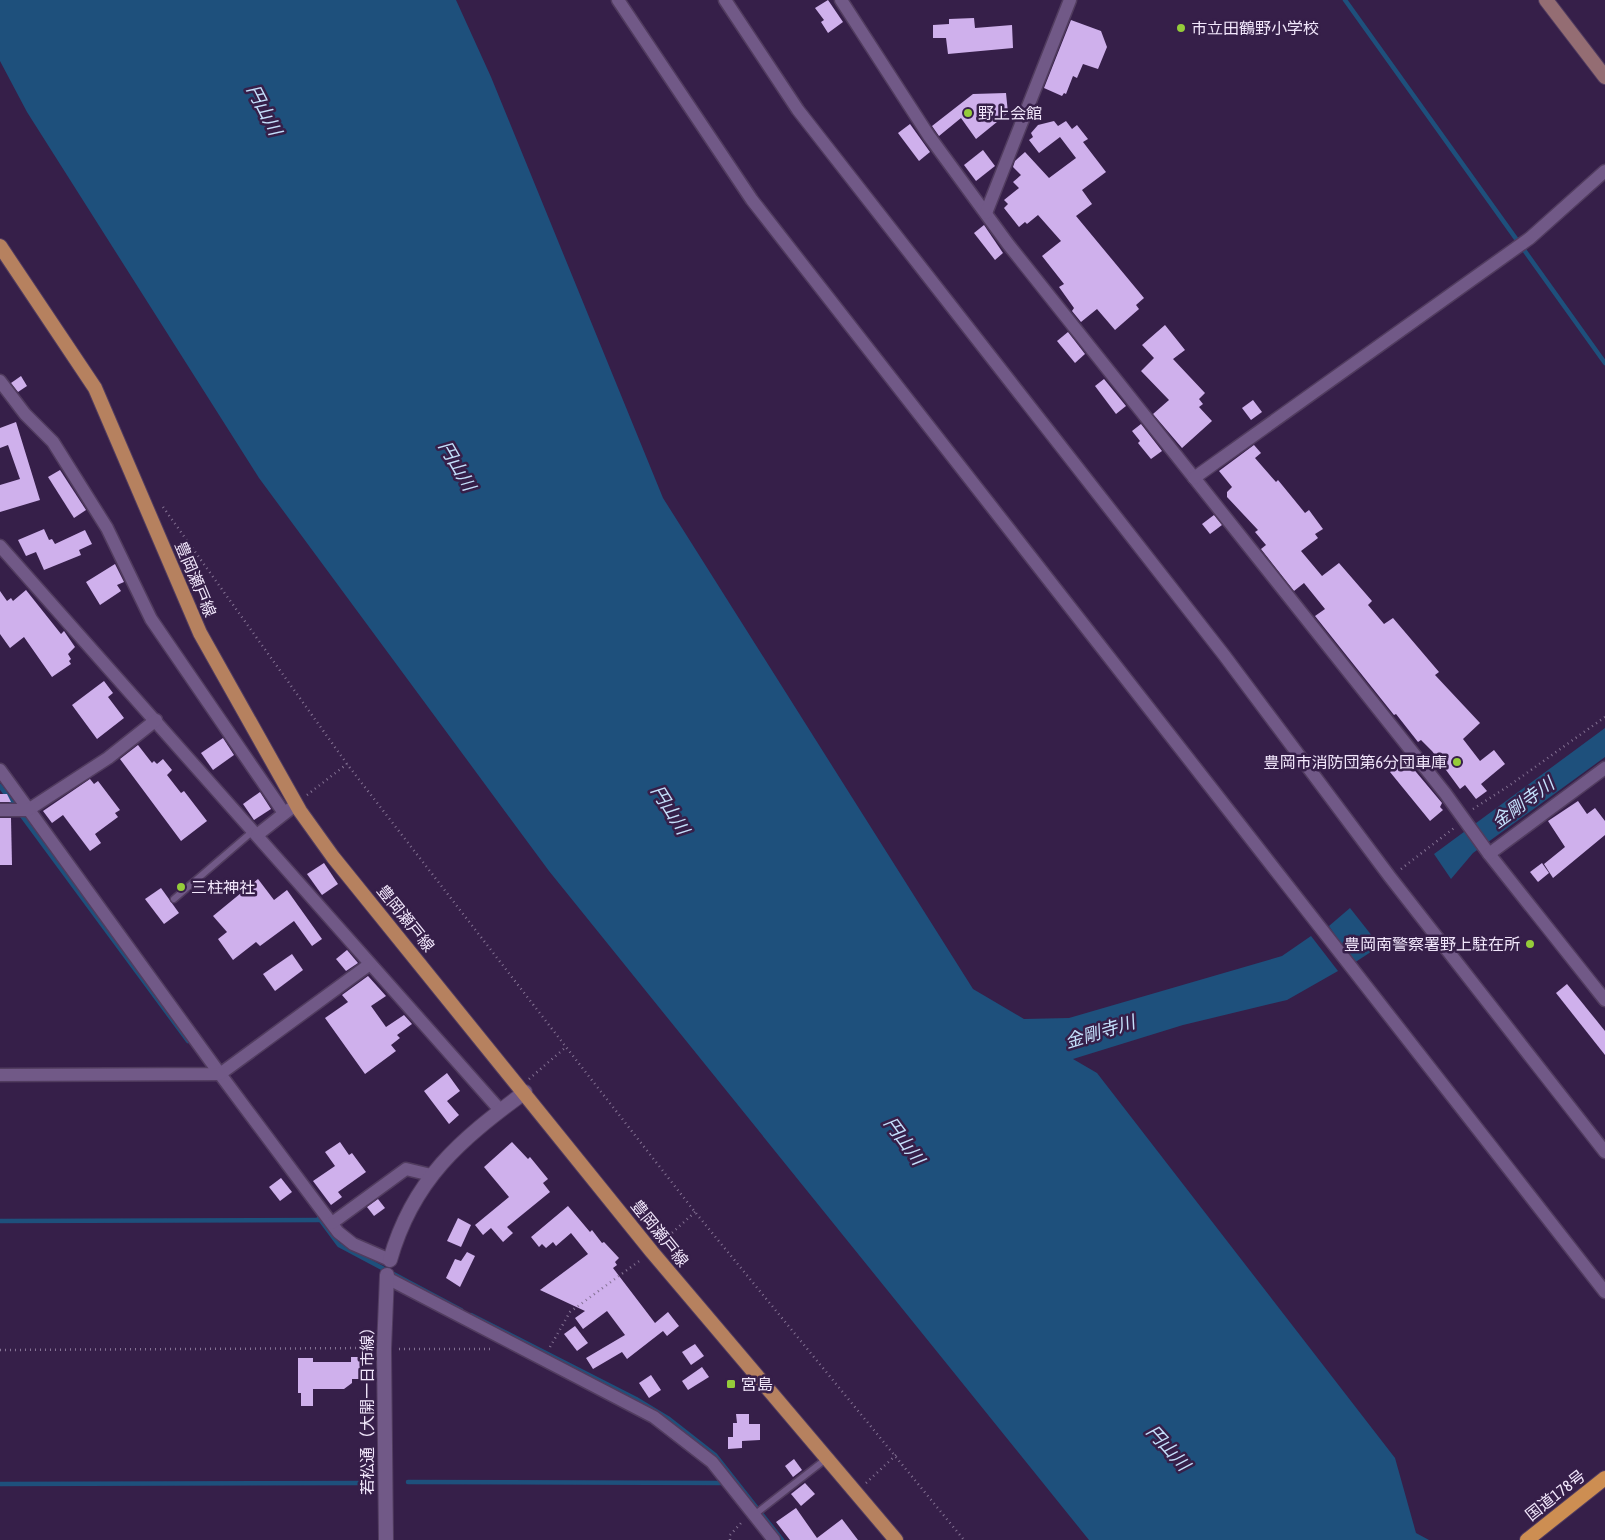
<svg xmlns="http://www.w3.org/2000/svg" width="1605" height="1540" font-family="'Asap Condensed','Noto Sans JP',sans-serif">
  <rect width="100%" height="100%" fill="#361f49"/>
  <g fill="#1e507c">
    <path d="M0,0H456L491,77L663,498L973,989L1024,1019L1069,1018L1282,956L1311,936L1338,971L1287,1000L1183,1025L1073,1059L1097,1073L1395,1458L1416,1533L1429,1540H1089L549,871L259,478L27,112L0,61Z"/>
    <path d="M1605,728V757L1473,853L1451,879L1434,854Z"/>
    <path d="M1350,908L1380,946L1354,963L1329,926Z"/>
  </g>
  <g fill="none" stroke-linecap="round" stroke-linejoin="round">
    <g stroke="#1e507c" stroke-width="4.5">
      <path d="M1345,0L1605,363"/>
      <path d="M0,786L188,1041"/>
      <path d="M319,1218L339,1245L461,1310"/>
      <path d="M0,1221L321,1220"/>
      <path d="M471,1315L636,1399L669,1419L715,1455L782,1540"/>
      <path d="M408,1482L722,1483"/>
      <path d="M0,1484L364,1483"/>
    </g>
  </g>
  <g fill="#cfb0ec">
    <path d="M828,0L843,22L828,33L821,22L824,20L815,8Z"/>
    <path d="M974,18L975,28L1012,25L1013,48L948,54L946,38H933V25L949,24V19Z"/>
    <path d="M1071,20L1101,31L1107,47L1098,69L1083,64L1077,78L1073,76L1066,94L1064,93L1062,96L1044,88Z"/>
    <path d="M1006,93L1008,113L976,139L961,118L939,136L932,126L973,94Z"/>
    <path d="M1054,121L1058,126L1066,121L1072,129L1077,125L1088,139L1083,142L1106,172L1082,190L1092,204L1076,216L1144,298L1136,305L1139,309L1115,330L1097,309L1081,322L1072,311L1074,308L1059,287L1064,284L1042,256L1061,241L1038,215L1027,224L1025,222L1019,227L1004,208L1008,204L1004,200L1019,188L1013,182L1021,175L1013,167L1015,161L1025,152L1049,178L1076,158L1060,137L1039,153L1029,140L1033,137L1031,133L1038,125Z"/>
    <path d="M910,124L930,152L919,161L898,133Z"/>
    <path d="M983,150L995,166L976,181L964,165Z"/>
    <path d="M984,225L1003,253L995,260L974,233Z"/>
    <path d="M1165,325L1185,350L1173,359L1205,393L1199,399L1203,404L1199,407L1212,421L1182,448L1153,414L1169,400L1141,371L1154,358L1142,345Z"/>
    <path d="M1068,332L1085,354L1075,363L1057,341Z"/>
    <path d="M21,376L27,386L18,392L11,383Z"/>
    <path d="M1104,379L1126,406L1116,414L1095,386Z"/>
    <path d="M1253,400L1262,412L1251,420L1242,408Z"/>
    <path d="M16,422L40,500L0,512V485L20,479L8,445L0,448V428Z"/>
    <path d="M1141,424L1162,451L1151,459L1138,443L1140,441L1132,431Z"/>
    <path d="M1254,445L1261,453L1255,458L1276,482L1278,480L1305,513L1309,510L1323,529L1315,534L1318,538L1301,551L1322,576L1339,563L1372,601L1368,605L1384,624L1393,618L1439,672L1435,675L1480,723L1463,739L1480,761L1494,750L1505,764L1481,784L1487,791L1476,799L1465,785L1460,789L1432,751L1421,740L1418,742L1396,714L1394,715L1315,616L1325,609L1304,583L1294,591L1261,549L1266,545L1255,532L1258,530L1227,497V492L1232,487L1219,471Z"/>
    <path d="M60,470L86,510L74,518L48,477Z"/>
    <path d="M1214,515L1222,525L1210,534L1202,524Z"/>
    <path d="M44,529L49,540L52,539L55,544L85,530L92,544L79,550L81,555L44,570L36,552L26,556L18,540Z"/>
    <path d="M115,564L124,582L117,585L121,591L100,605L86,582Z"/>
    <path d="M26,590L61,634L64,631L75,647L68,654L71,659L69,661L71,664L52,677L24,637L10,648L0,634V591L7,601L11,598L13,601Z"/>
    <path d="M104,681L113,693L108,697L124,718L97,739L72,705Z"/>
    <path d="M223,738L234,755L213,770L201,753Z"/>
    <path d="M138,745L152,763L154,761L157,764L163,759L172,770L167,775L181,793L184,791L207,821L181,841L120,759Z"/>
    <path d="M1406,760L1442,803L1440,807L1443,810L1430,821L1390,772Z"/>
    <path d="M90,779L94,784L98,781L120,810L115,813L118,817L95,834L101,843L90,851L63,815L52,823L43,811Z"/>
    <path d="M260,792L271,809L254,820L243,804Z"/>
    <path d="M0,794H7L11,802H0Z"/>
    <path d="M1578,801L1587,814L1595,808L1605,821V835L1553,878L1544,864L1565,847L1548,821Z"/>
    <path d="M0,818H11L12,865H0Z"/>
    <path d="M324,863L338,884L322,895L307,874Z"/>
    <path d="M1542,863L1549,873L1538,882L1530,872Z"/>
    <path d="M258,879L274,900L287,890L322,939L312,946L294,921L260,946L256,942L233,960L218,939L227,932L213,916Z"/>
    <path d="M161,888L179,913L164,924L145,899Z"/>
    <path d="M347,950L358,963L346,971L336,959Z"/>
    <path d="M292,954L303,970L275,991L263,974Z"/>
    <path d="M368,976L386,996L371,1006L386,1027L404,1015L412,1024L397,1035L400,1038L391,1045L396,1051L365,1074L325,1018L348,1002L342,995Z"/>
    <path d="M1567,984L1605,1031V1055L1556,993Z"/>
    <path d="M447,1073L460,1091L447,1101L459,1115L449,1124L424,1091Z"/>
    <path d="M340,1142L349,1155L352,1153L366,1172L338,1192L342,1197L331,1205L313,1181L335,1166L325,1152Z"/>
    <path d="M512,1142L528,1159L530,1157L548,1179L543,1183L550,1192L507,1227L513,1233L503,1242L491,1228L483,1235L475,1225L509,1197L484,1167Z"/>
    <path d="M281,1178L292,1192L280,1201L269,1187Z"/>
    <path d="M378,1199L385,1208L374,1216L367,1207Z"/>
    <path d="M568,1206L590,1232L592,1230L602,1243L604,1242L619,1258L615,1262L617,1265L613,1268L655,1323L668,1312L679,1326L667,1336L663,1331L627,1359L622,1352L593,1369L586,1358L625,1335L607,1311L583,1329L575,1318L585,1311L540,1290L588,1254L571,1233L556,1246L553,1242L546,1248L542,1244L539,1247L531,1237Z"/>
    <path d="M458,1218L471,1225L461,1247L447,1241Z"/>
    <path d="M467,1252L475,1256L460,1287L446,1278L455,1259L461,1261Z"/>
    <path d="M575,1326L588,1343L577,1351L564,1334Z"/>
    <path d="M695,1344L704,1356L691,1365L682,1352Z"/>
    <path d="M351,1357H364V1379H352V1383L344,1389H313V1406H301V1393H298V1358H313V1362H351Z"/>
    <path d="M702,1367L709,1377L688,1390L682,1381Z"/>
    <path d="M651,1375L661,1390L649,1398L639,1383Z"/>
    <path d="M736,1414H749V1424H760V1440L742,1441V1448L728,1449V1437H733V1423H737Z"/>
    <path d="M794,1459L802,1470L793,1477L785,1466Z"/>
    <path d="M805,1483L815,1494L801,1506L791,1494Z"/>
    <path d="M796,1508L817,1538L842,1519L858,1540H790L776,1522Z"/>
  </g>
  <g fill="none" stroke-linecap="round" stroke-linejoin="round">
    <g stroke="#513c5f" stroke-width="9">
      <g id="service">
        <path d="M174,899L253,831"/>
        <path d="M754,1515L826,1459"/>
      </g>
    </g>
    <g stroke="#513c5f" stroke-width="15">
      <g id="minor">
        <path d="M618,0L752,200L1605,1292"/>
        <path d="M725,0L798,110L1224,655L1390,877L1605,1152"/>
        <path d="M841,0L929,136L1008,244L1445,793L1489,854L1605,1000"/>
        <path d="M986,213L1070,0"/>
        <path d="M0,381L25,414L53,442L107,528L151,619L284,813"/>
        <path d="M1194,478L1530,238L1605,171"/>
        <path d="M0,546L500,1110"/>
        <path d="M0,770L220,1074L338,1232L353,1244L390,1260"/>
        <path d="M0,810H28L108,758L156,720"/>
        <path d="M257,835L290,809"/>
        <path d="M1489,854L1605,768"/>
        <path d="M0,1075L220,1074L370,964"/>
        <path d="M332,1223L406,1169L431,1175"/>
        <path d="M387,1278L654,1417L712,1462L774,1540"/>
      </g>
    </g>
    <g stroke="#513c5f" stroke-width="16">
      <g id="tertiary">
        <path d="M390,1260C413,1179 460,1140 525,1092"/>
        <path d="M386,1540L384,1349L387,1275"/>
      </g>
    </g>
    <g stroke="#513c5f" stroke-width="16">
      <path id="secondary" d="M1546,0L1605,77"/>
    </g>
    <g stroke="#513c5f" stroke-width="16">
      <path id="primary" d="M0,246L95,388L200,633L300,811L333,857L652,1252L896,1540"/>
    </g>
    <g stroke="#513c5f" stroke-width="16">
      <path id="trunk" d="M1527,1540L1605,1478"/>
    </g>
    <g stroke="#847293" stroke-width="2.5" stroke-dasharray="1 4" stroke-linecap="butt">
      <path d="M163,507L347,764L566,1047L695,1212L964,1540"/>
      <path d="M307,795L347,764"/>
      <path d="M1473,809L1510,785L1605,717"/>
      <path d="M1401,869L1454,828"/>
      <path d="M529,1079L566,1047"/>
      <path d="M661,1243L695,1212"/>
      <path d="M550,1347L570,1312L642,1259"/>
      <path d="M399,1349H493"/>
      <path d="M0,1350L371,1348"/>
      <path d="M866,1483L896,1455"/>
      <path d="M730,1540V1535L742,1522"/>
    </g>
    <use href="#service" stroke="#715987" stroke-width="6"/>
    <use href="#minor" stroke="#715987" stroke-width="12"/>
    <use href="#tertiary" stroke="#715987" stroke-width="14"/>
    <use href="#secondary" stroke="#946d73" stroke-width="14"/>
    <use href="#primary" stroke="#b6815f" stroke-width="14"/>
    <use href="#trunk" stroke="#cd8e52" stroke-width="14"/>
  </g>
  <g fill="#95cc3a" stroke="#361f49" stroke-width="2">
    <circle cx="1181" cy="28" r="5"/>
    <circle cx="968" cy="113" r="5"/>
    <circle cx="1457" cy="762" r="5"/>
    <circle cx="181" cy="887" r="5"/>
    <circle cx="1530" cy="944" r="5"/>
    <rect x="726" y="1379" width="10" height="10" rx="2.5"/>
  </g>
  <g text-anchor="middle" stroke-width="5" stroke-linejoin="round" paint-order="stroke">
    <g font-size="16" fill="#f1e6fb" stroke="#361f49" text-anchor="start">
      <text x="1191" y="34">市立田鶴野小学校</text>
      <text x="978" y="119">野上会館</text>
      <text x="1447" y="768" text-anchor="end">豊岡市消防団第6分団車庫</text>
      <text x="191" y="893">三柱神社</text>
      <text x="1520" y="950" text-anchor="end">豊岡南警察署野上駐在所</text>
      <text x="741" y="1390">宮島</text>
    </g>
    <g font-size="16" fill="#f1e6fb" stroke="#361f49">
      <text transform="translate(196 579) rotate(67)" y="6">豊岡瀬戸線</text>
      <text transform="translate(406 918) rotate(51)" y="6">豊岡瀬戸線</text>
      <text transform="translate(660 1233) rotate(51)" y="6">豊岡瀬戸線</text>
      <text transform="translate(367 1407) rotate(-90)" y="6">若松通（大開一日市線）</text>
      <text transform="translate(1555 1495) rotate(-38)" y="6">国道178号</text>
    </g>
    <g font-size="18" font-style="italic" fill="#c5e1fc" stroke="#361f49">
      <text transform="translate(264 110) rotate(63)" y="6">円山川</text>
      <text transform="translate(457 466) rotate(60)" y="6">円山川</text>
      <text transform="translate(1523 803) rotate(-36)" y="6">金剛寺川</text>
      <text transform="translate(670 810) rotate(58)" y="6">円山川</text>
      <text transform="translate(1100 1032) rotate(-17)" y="6">金剛寺川</text>
      <text transform="translate(904 1141) rotate(54)" y="6">円山川</text>
      <text transform="translate(1168 1448) rotate(48)" y="6">円山川</text>
    </g>
  </g>
</svg>
